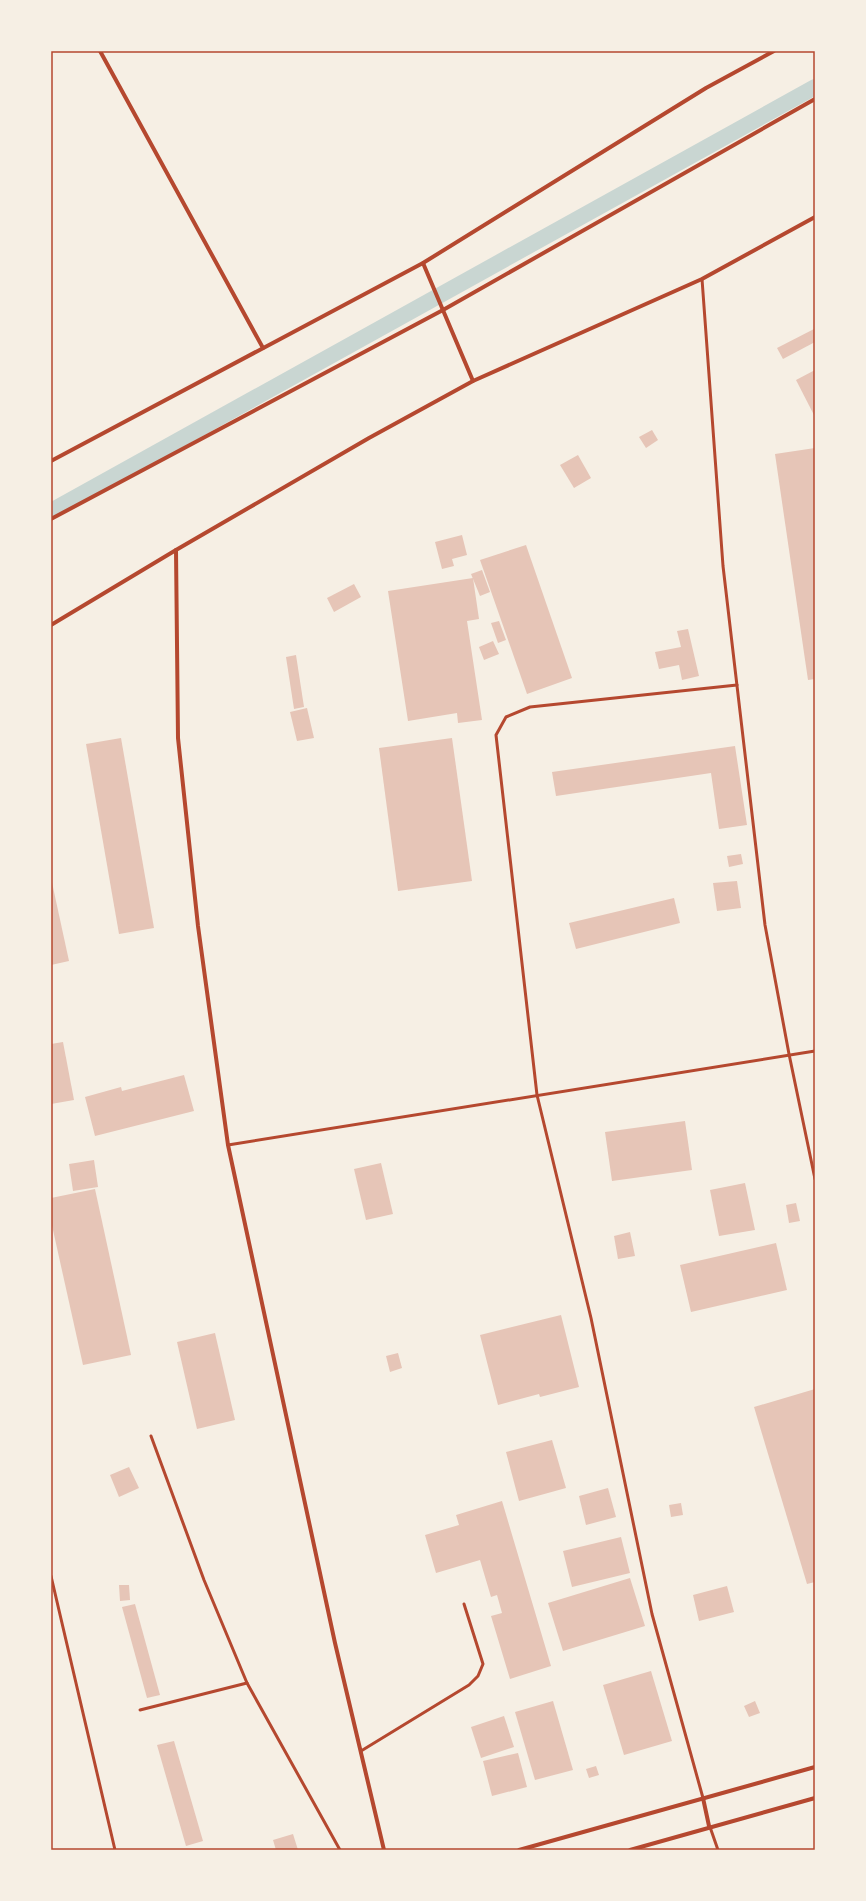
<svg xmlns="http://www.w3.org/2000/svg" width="866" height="1901" font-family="'Alegreya Sans',sans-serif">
  <rect width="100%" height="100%" fill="#f6efe4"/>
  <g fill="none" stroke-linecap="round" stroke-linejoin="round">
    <path stroke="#c9d6d2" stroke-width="16" d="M51,511L815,87"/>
  </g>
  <g fill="#e6c5b7">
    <path d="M814,329L815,342L783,359L777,348Z"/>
    <path d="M815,370V417L796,380Z"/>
    <path d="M652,430L658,440L646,448L639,437Z"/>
    <path d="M815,448V679L808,680L775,454Z"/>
    <path d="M578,455L591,478L574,488L560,465Z"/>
    <path d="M462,535L467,555L452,559L454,566L442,569L435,542Z"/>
    <path d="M526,545L572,678L527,694L480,560Z"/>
    <path d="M482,570L490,592L480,596L471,574Z"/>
    <path d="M473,578L479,619L467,621L482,720L458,723L457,713L408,721L388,591Z"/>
    <path d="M354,584L361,597L334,612L327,598Z"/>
    <path d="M499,621L506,640L498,643L491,623Z"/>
    <path d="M688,629L699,676L682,680L679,665L659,669L655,652L681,647L677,631Z"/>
    <path d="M493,641L499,654L484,660L479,647Z"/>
    <path d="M296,655L304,707L294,709L286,657Z"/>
    <path d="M307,708L314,738L297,741L290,712Z"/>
    <path d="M121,738L154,928L119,934L86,744Z"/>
    <path d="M452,738L472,881L398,891L379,748Z"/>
    <path d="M735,746L747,825L719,829L711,773L556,796L552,772Z"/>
    <path d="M741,854L743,864L729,867L727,856Z"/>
    <path d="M51,878L69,961L51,965Z"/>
    <path d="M737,881L741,908L717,911L713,883Z"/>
    <path d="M674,898L680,923L576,949L569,923Z"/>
    <path d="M63,1042L74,1100L51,1104V1044Z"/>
    <path d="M184,1075L194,1111L95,1136L85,1097L121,1087L122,1091Z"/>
    <path d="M685,1121L692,1170L612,1181L605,1132Z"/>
    <path d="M94,1160L98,1187L73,1191L69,1164Z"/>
    <path d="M381,1163L393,1214L366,1220L354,1169Z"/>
    <path d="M745,1183L755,1230L719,1236L710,1190Z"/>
    <path d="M95,1189L131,1355L83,1365L51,1221V1198Z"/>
    <path d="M796,1203L800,1221L789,1223L786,1205Z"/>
    <path d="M630,1232L635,1256L618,1259L614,1236Z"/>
    <path d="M776,1243L787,1290L691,1312L680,1265Z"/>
    <path d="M561,1315L579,1387L540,1397L539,1394L498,1405L480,1335Z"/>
    <path d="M215,1333L235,1420L197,1429L177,1342Z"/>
    <path d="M398,1353L402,1368L390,1372L386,1356Z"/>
    <path d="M815,1389V1582L807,1584L754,1407Z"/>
    <path d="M552,1440L566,1488L519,1501L506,1452Z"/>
    <path d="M129,1467L139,1488L119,1497L110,1475Z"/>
    <path d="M608,1488L616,1517L586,1525L579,1496Z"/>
    <path d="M502,1501L551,1666L510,1679L491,1616L502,1613L497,1595L491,1597L480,1560L436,1573L425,1535L459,1525L456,1515Z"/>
    <path d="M681,1503L683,1515L671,1517L669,1505Z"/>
    <path d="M621,1537L630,1573L572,1587L563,1551Z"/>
    <path d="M630,1578L645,1626L563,1651L548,1603Z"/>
    <path d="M119,1585H129L130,1600L120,1601Z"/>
    <path d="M727,1586L734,1612L699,1621L693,1595Z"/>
    <path d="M135,1604L160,1695L147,1698L122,1607Z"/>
    <path d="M651,1671L672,1741L624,1755L603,1685Z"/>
    <path d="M553,1701L573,1770L535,1780L515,1712Z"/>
    <path d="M755,1701L760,1713L749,1717L744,1706Z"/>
    <path d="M504,1716L514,1747L481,1758L471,1727Z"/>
    <path d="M174,1741L203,1841L186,1846L157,1745Z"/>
    <path d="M518,1753L527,1787L492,1796L483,1761Z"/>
    <path d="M596,1766L599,1775L589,1778L586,1769Z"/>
    <path d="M293,1834L298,1850H276L273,1840Z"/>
  </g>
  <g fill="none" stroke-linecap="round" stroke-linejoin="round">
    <g stroke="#b5482f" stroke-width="3">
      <path d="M702,279L723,566L765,925L789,1054L815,1179"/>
      <path d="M228,1145L815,1051"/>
      <path d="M151,1436L204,1580L247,1683L340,1850"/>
      <path d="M51,1576L115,1850"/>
      <path d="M140,1710L247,1683"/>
      <path d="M361,1751L469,1685L478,1676L483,1664L464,1604"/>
      <path d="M703,1798L652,1614L591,1318L537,1095L496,735L506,717L530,707L737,685"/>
      <path d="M710,1827L718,1850"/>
    </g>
    <g stroke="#b5482f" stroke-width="4">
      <path d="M100,51L263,348"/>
      <path d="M423,263L473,381"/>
      <path d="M51,461L423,263L706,88L774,51"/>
      <path d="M51,519L443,310L815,99"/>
      <path d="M176,550L178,738L198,926L228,1145L335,1643L384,1850"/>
      <path d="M51,625L176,550L369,438L473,381L702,279L815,217"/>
      <path d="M703,1798L709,1826"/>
      <path d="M519,1850L815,1767"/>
      <path d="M630,1850L815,1798"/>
    </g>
  </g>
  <rect width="866" height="1901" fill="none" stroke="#f6efe4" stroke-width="104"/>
  <rect x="52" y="52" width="762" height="1797" fill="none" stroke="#b5482f" stroke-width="1.5"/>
</svg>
